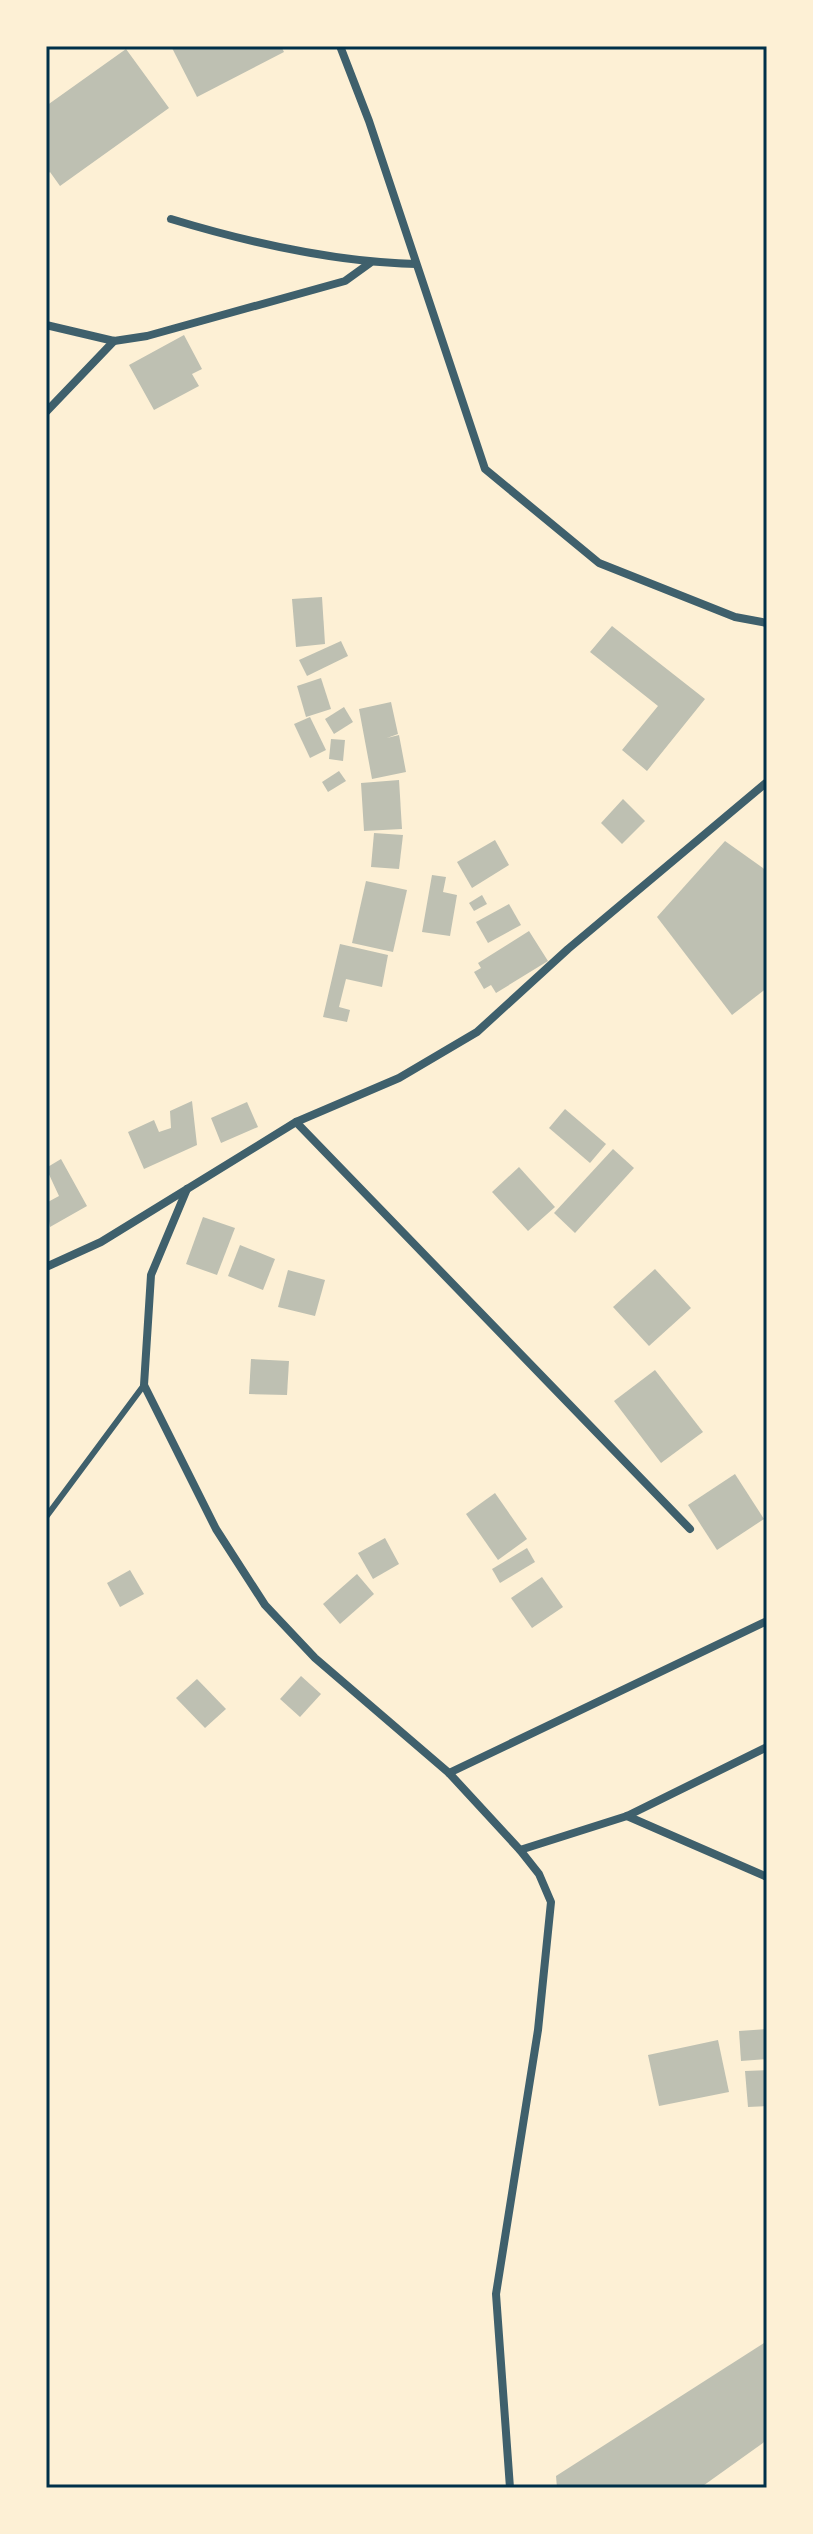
<svg xmlns="http://www.w3.org/2000/svg" width="813" height="2534" font-family="Helvetica,sans-serif">
  <rect width="100%" height="100%" fill="#fdf0d5"/>
  <g fill="#bec0b2">
    <path d="M171,46H281L284,52L197,97Z"/>
    <path d="M126,49L169,108L60,186L50,172L46,175V106Z"/>
    <path d="M184,335L202,369L192,374L199,386L154,410L129,365Z"/>
    <path d="M322,597L325,644L296,647L292,599Z"/>
    <path d="M612,626L705,699L647,771L622,750L658,706L590,652Z"/>
    <path d="M341,641L348,656L307,676L299,660Z"/>
    <path d="M321,678L331,709L306,717L297,686Z"/>
    <path d="M391,702L398,734L387,738L399,735L406,772L372,779L359,709Z"/>
    <path d="M344,707L353,722L334,734L325,719Z"/>
    <path d="M310,717L326,750L310,758L294,724Z"/>
    <path d="M331,739L345,740L343,761L329,759Z"/>
    <path d="M339,771L346,781L328,792L322,782Z"/>
    <path d="M399,780L402,829L364,831L361,783Z"/>
    <path d="M623,799L645,821L622,844L601,823Z"/>
    <path d="M374,833L403,835L399,869L371,867Z"/>
    <path d="M495,840L509,865L472,888L457,862Z"/>
    <path d="M725,841L767,871V988L732,1015L657,917Z"/>
    <path d="M432,875L446,877L443,892L457,895L450,936L422,932Z"/>
    <path d="M366,881L407,890L393,952L352,943Z"/>
    <path d="M482,895L487,904L474,911L469,903Z"/>
    <path d="M509,904L521,925L488,943L476,922Z"/>
    <path d="M529,931L548,961L496,993L491,985L484,989L474,972L481,968L478,963Z"/>
    <path d="M340,944L388,955L382,987L346,979L339,1007L350,1010L347,1022L323,1017Z"/>
    <path d="M192,1101L197,1145L144,1169L128,1132L154,1120L159,1132L171,1128L170,1111Z"/>
    <path d="M247,1102L258,1127L221,1143L211,1118Z"/>
    <path d="M565,1109L606,1144L590,1163L549,1128Z"/>
    <path d="M613,1149L634,1168L575,1233L554,1213Z"/>
    <path d="M61,1159L87,1206L50,1227L46,1203L59,1196L46,1168Z"/>
    <path d="M519,1167L555,1207L528,1231L492,1192Z"/>
    <path d="M203,1217L235,1228L217,1275L186,1264Z"/>
    <path d="M240,1245L275,1259L263,1290L228,1276Z"/>
    <path d="M655,1269L691,1308L649,1346L613,1307Z"/>
    <path d="M288,1270L325,1280L315,1316L278,1307Z"/>
    <path d="M251,1359L289,1361L287,1395L249,1394Z"/>
    <path d="M655,1370L703,1432L661,1463L614,1401Z"/>
    <path d="M735,1474L764,1519L717,1550L688,1505Z"/>
    <path d="M495,1493L527,1539L498,1560L466,1514Z"/>
    <path d="M385,1538L399,1564L373,1579L358,1553Z"/>
    <path d="M527,1548L535,1562L500,1583L492,1569Z"/>
    <path d="M130,1570L144,1594L120,1607L107,1583Z"/>
    <path d="M357,1574L374,1594L340,1624L323,1604Z"/>
    <path d="M542,1577L563,1607L532,1628L511,1598Z"/>
    <path d="M301,1676L321,1694L300,1717L280,1699Z"/>
    <path d="M197,1679L226,1709L205,1728L176,1698Z"/>
    <path d="M767,2029V2059L741,2061L739,2031Z"/>
    <path d="M718,2040L729,2092L659,2106L648,2055Z"/>
    <path d="M767,2070V2106L748,2107L745,2071Z"/>
    <path d="M767,2341V2440L700,2488H557L556,2476Z"/>
  </g>
  <g fill="none" stroke-linecap="round" stroke-linejoin="round">
    <path stroke="#3f606c" stroke-width="6" d="M46,1517L144,1385"/>
    <g stroke="#3f606c" stroke-width="8">
      <path d="M340,46L369,121L485,469L599,563L735,617L767,623"/>
      <path d="M171,219C250,243 334,262 416,264"/>
      <path d="M46,325L114,341L147,336L345,281L370,263"/>
      <path d="M46,412L114,341"/>
      <path d="M296,1122L690,1529"/>
      <path d="M187,1189L151,1275L144,1385L216,1529L265,1605L315,1658L449,1773L520,1850L539,1874L551,1902L538,2030L496,2294L510,2488"/>
      <path d="M46,1267L101,1242L296,1122L399,1078L477,1032L568,949L767,782"/>
      <path d="M449,1773L767,1621"/>
      <path d="M627,1816L767,1877"/>
      <path d="M520,1850L627,1816L767,1747"/>
    </g>
  </g>
  <rect width="813" height="2534" fill="none" stroke="#fdf0d5" stroke-width="96"/>
  <rect x="48" y="48" width="717" height="2438" fill="none" stroke="#003049" stroke-width="3"/>
</svg>
